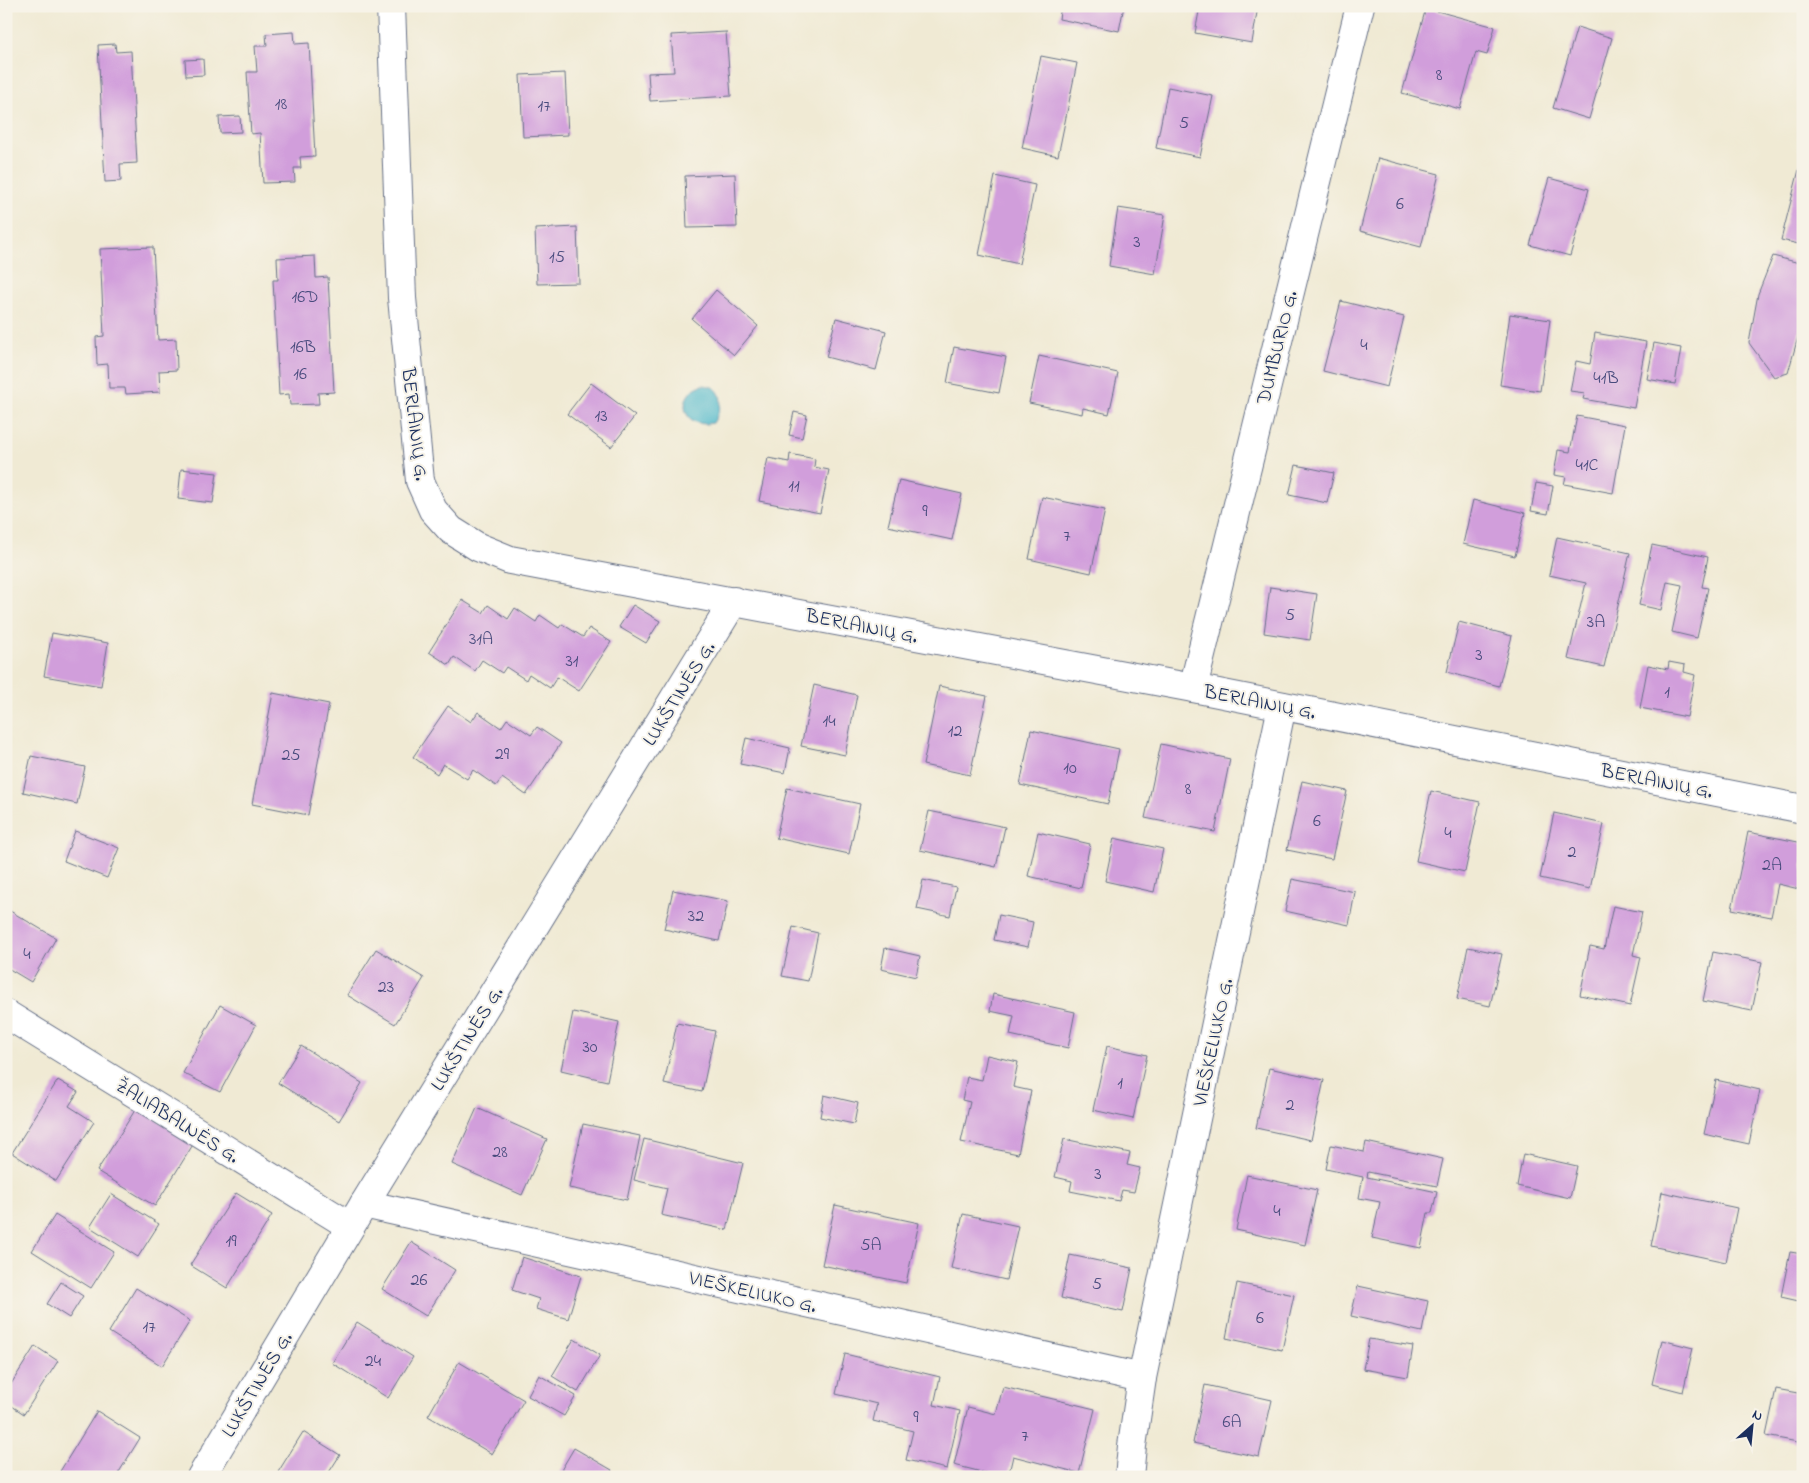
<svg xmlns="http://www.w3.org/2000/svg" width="1809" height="1483" font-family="'Indie Flower',sans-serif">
  <rect width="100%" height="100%" fill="#f7f3e8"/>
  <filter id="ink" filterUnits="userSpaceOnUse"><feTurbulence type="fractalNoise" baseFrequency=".02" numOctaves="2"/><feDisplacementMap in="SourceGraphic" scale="10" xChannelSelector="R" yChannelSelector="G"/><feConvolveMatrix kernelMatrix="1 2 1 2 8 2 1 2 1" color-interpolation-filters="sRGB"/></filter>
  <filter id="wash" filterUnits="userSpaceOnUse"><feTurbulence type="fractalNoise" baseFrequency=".0096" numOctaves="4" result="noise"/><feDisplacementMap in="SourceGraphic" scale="20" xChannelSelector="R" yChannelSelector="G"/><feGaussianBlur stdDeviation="1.12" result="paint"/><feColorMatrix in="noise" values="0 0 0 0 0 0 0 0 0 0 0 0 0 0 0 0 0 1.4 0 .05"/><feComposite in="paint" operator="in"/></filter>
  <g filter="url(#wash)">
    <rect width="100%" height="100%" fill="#f0ead4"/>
    <path fill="#4db8ca" stroke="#347494" d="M702,385C727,386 723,407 713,423C680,430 676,393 702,385Z"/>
    <g id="blocks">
      <g fill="#d19edb">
        <path d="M1061,6H1124L1119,31L1059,19Z"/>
        <path d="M1200,6H1258L1252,43L1195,33Z"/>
        <path d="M1426,8L1495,27L1487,55L1476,52L1460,109L1402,93Z"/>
        <path d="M1577,27L1612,38L1589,119L1553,108Z"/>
        <path d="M294,32L295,44L309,43L315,156L300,157L301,168H294L295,182L263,183L260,133L251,134L247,72H257L255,46H267L266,34Z"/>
        <path d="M726,32L731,96L650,101L648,73L674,72L671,35Z"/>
        <path d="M115,44L116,52L131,51L137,163L120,164L121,181L105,182L98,45Z"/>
        <path d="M1041,56L1077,63L1058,156L1022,148Z"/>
        <path d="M203,59L204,75L186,76L185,60Z"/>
        <path d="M565,73L568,135L523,137L520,75Z"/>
        <path d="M1168,87L1213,96L1200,157L1156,148Z"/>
        <path d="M240,116L241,132L220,133L219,117Z"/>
        <path d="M1378,158L1439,174L1421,247L1360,231Z"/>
        <path d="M1802,158H1803V245L1781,240Z"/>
        <path d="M735,174L737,227L687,228L685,176Z"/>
        <path d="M995,176L1035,185L1019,264L979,255Z"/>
        <path d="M1549,178L1589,189L1570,256L1530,245Z"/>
        <path d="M1118,208L1165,215L1155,274L1109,266Z"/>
        <path d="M577,227L579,283L537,284L535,229Z"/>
        <path d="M153,247L158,340L176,339L177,370L159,371L160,392L126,394L125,388H109L108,364L97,365L96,337L104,336L100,249Z"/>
        <path d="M315,256L316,278L328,277L334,392L318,393L319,404L290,405L289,394L279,395L273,280H278L277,258Z"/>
        <path d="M1773,256L1803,264V319L1788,373L1774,377L1749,343L1758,294Z"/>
        <path d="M716,290L758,326L734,355L692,319Z"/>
        <path d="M1341,301L1404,317L1387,387L1323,371Z"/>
        <path d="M1510,314L1550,320L1540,391L1500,385Z"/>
        <path d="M836,318L886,331L876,370L826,357Z"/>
        <path d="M1595,333L1646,342L1634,408L1583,399L1585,393L1570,391L1576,361L1590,364Z"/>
        <path d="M1654,343L1681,348L1675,384L1647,379Z"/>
        <path d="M954,347L1006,357L999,393L947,383Z"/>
        <path d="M1039,356L1118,373L1109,414L1083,408L1082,414L1029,403Z"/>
        <path d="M591,383L635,416L611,447L567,414Z"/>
        <path d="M794,412L807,415L802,438L789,435Z"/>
        <path d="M1577,416L1625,425L1613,493L1564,484L1566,477L1554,475L1558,450L1570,452Z"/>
        <path d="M790,454L815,459L814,467L829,470L820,513L759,501L768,458L789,462Z"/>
        <path d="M1296,465L1334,473L1327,503L1289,495Z"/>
        <path d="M181,469L217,473L213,503L178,499Z"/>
        <path d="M899,480L962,494L952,540L888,526Z"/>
        <path d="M1536,483L1553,486L1548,514L1531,511Z"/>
        <path d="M1042,497L1105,510L1091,573L1029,559Z"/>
        <path d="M1473,500L1525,513L1515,556L1463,544Z"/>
        <path d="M1557,537L1630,553L1604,667L1568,659L1586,583L1549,575Z"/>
        <path d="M1652,545L1708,557L1702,587L1708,588L1697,638L1672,632L1682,585L1667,582L1661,610L1639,605Z"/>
        <path d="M1270,587L1317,594L1310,640L1264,633Z"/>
        <path d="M462,600L483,613L488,605L508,619L515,608L536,622L540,615L559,628L562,624L583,637L589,628L611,642L579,691L557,677L550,688L529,674L526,680L506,667L502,673L482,660L475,671L454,657L449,665L429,652Z"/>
        <path d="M633,605L660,621L646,643L619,627Z"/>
        <path d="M1459,622L1512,636L1499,686L1447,672Z"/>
        <path d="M52,633L108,643L101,686L44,676Z"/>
        <path d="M1669,662L1685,665L1684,672L1695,675L1687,717L1640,708L1648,665L1668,669Z"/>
        <path d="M814,685L857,695L845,755L801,746Z"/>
        <path d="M939,686L987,696L970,775L923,765Z"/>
        <path d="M273,693L329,704L308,815L252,804Z"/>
        <path d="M448,706L471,722L478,712L501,728L507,719L531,735L537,727L561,743L526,795L502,778L496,786L473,770L467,779L443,764L437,774L413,757Z"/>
        <path d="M1031,730L1119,749L1108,804L1020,785Z"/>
        <path d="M746,738L790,748L785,773L740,764Z"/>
        <path d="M1161,744L1230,759L1215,832L1145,818Z"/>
        <path d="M31,756L85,767L77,804L23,792Z"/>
        <path d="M1302,781L1347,791L1332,859L1287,850Z"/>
        <path d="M787,788L860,804L849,854L776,838Z"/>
        <path d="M1431,791L1480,802L1465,872L1416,861Z"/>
        <path d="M929,811L1005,827L996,867L920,850Z"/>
        <path d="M1554,813L1604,824L1590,889L1540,878Z"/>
        <path d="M75,831L119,848L107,878L64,861Z"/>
        <path d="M1038,832L1090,844L1081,888L1028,876Z"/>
        <path d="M1748,832L1803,843V890L1778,884L1771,917L1732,909Z"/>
        <path d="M1114,838L1163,849L1154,892L1105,881Z"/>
        <path d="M1292,879L1355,892L1349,925L1285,911Z"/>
        <path d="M923,880L956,887L950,916L917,909Z"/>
        <path d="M673,890L728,901L719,941L664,929Z"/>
        <path d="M1613,906L1642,912L1633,955L1641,957L1630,1006L1580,995L1590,946L1604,949Z"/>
        <path d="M10,911L56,938L31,982L6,967V917Z"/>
        <path d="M999,915L1033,922L1028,947L994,940Z"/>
        <path d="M793,927L818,933L808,981L782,976Z"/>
        <path d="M1468,947L1502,954L1490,1006L1457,999Z"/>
        <path d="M885,948L920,956L916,977L881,969Z"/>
        <path d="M376,949L424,978L395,1024L347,995Z"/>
        <path d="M1713,952L1762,962L1752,1011L1703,1001Z"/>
        <path d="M993,994L1075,1012L1068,1048L1010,1035L1014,1016L990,1011Z"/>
        <path d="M220,1005L256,1025L220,1092L183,1073Z"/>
        <path d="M573,1012L619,1022L607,1081L561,1070Z"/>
        <path d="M677,1023L715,1031L702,1092L664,1084Z"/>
        <path d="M301,1046L362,1083L339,1121L278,1083Z"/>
        <path d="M1107,1046L1147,1055L1133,1119L1093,1110Z"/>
        <path d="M987,1055L1018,1062L1013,1087L1031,1091L1018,1154L961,1142L970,1102L962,1100L967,1077L982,1080Z"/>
        <path d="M1269,1068L1324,1080L1311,1140L1256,1128Z"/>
        <path d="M58,1080L78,1092L69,1106L94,1122L56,1181L12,1153Z"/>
        <path d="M1716,1080L1760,1090L1749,1144L1704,1134Z"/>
        <path d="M824,1095L858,1103L854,1124L820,1117Z"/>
        <path d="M137,1107L194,1143L155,1206L97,1171Z"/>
        <path d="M477,1108L547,1139L522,1195L452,1164Z"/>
        <path d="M583,1124L640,1136L627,1200L569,1188Z"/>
        <path d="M644,1139L743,1163L727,1230L661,1215L667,1188L634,1180Z"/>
        <path d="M1064,1139L1130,1153L1127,1165L1140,1168L1134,1192L1122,1190L1119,1201L1070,1191L1072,1181L1055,1177Z"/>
        <path d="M1366,1142L1443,1159L1437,1186L1368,1172L1367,1177L1437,1192L1432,1213H1428L1421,1248L1372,1238L1380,1202L1359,1198L1363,1177L1326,1169L1331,1145L1364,1152Z"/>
        <path d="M1523,1154L1577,1166L1570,1198L1517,1186Z"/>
        <path d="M1247,1175L1317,1190L1305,1245L1236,1230Z"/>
        <path d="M1662,1192L1737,1208L1726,1262L1651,1246Z"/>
        <path d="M236,1193L272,1215L227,1288L190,1265Z"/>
        <path d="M111,1194L159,1224L138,1257L90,1227Z"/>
        <path d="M835,1205L919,1223L906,1283L822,1265Z"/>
        <path d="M963,1214L1018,1226L1006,1280L951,1268Z"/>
        <path d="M55,1215L114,1252L91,1288L32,1251Z"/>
        <path d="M411,1242L455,1270L426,1316L382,1289Z"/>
        <path d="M1790,1252L1803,1254V1302L1781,1297Z"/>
        <path d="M1070,1255L1132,1268L1123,1312L1061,1298Z"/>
        <path d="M522,1257L581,1276L568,1319L536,1309L539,1299L512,1290Z"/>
        <path d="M61,1282L83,1296L69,1318L47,1304Z"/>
        <path d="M1237,1283L1294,1295L1282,1350L1226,1338Z"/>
        <path d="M1358,1286L1428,1301L1422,1332L1351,1316Z"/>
        <path d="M136,1288L190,1321L162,1366L109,1332Z"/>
        <path d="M357,1322L413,1357L388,1398L332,1363Z"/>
        <path d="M574,1339L600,1355L578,1392L552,1376Z"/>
        <path d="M1369,1339L1413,1346L1408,1377L1363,1369Z"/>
        <path d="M1662,1340L1693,1348L1683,1392L1652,1384Z"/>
        <path d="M35,1346L58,1361L24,1414L6,1402V1392Z"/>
        <path d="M845,1354L940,1377L934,1405L960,1411L947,1469L906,1460L913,1431L873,1421L877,1404L836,1394Z"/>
        <path d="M459,1362L524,1400L492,1454L428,1416Z"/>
        <path d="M539,1375L576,1396L564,1416L528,1396Z"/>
        <path d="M1205,1385L1272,1400L1259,1457L1193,1443Z"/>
        <path d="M1003,1387L1095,1409L1079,1473L1013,1456L1008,1477H1002L954,1465L968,1407L996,1414Z"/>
        <path d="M1776,1389L1803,1394V1443L1766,1436Z"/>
        <path d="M97,1411L140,1438L116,1477H65L59,1473Z"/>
        <path d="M303,1432L340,1455L326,1477H275Z"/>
        <path d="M574,1448L612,1470L608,1477H557Z"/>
      </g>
    </g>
  </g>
  <g filter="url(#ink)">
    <use href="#blocks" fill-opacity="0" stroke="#667087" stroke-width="1"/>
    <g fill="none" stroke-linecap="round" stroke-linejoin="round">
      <g stroke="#667087" stroke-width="30">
        <g id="minor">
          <path d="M391,6L402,298L420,481L433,510L451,530L478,547L510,560L1193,688L1803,809"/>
          <path d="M1193,688L1360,6"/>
          <path d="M6,1014L350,1226"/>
          <path d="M364,1204L1142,1378"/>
          <path d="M201,1477L364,1204L734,601"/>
          <path d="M1129,1477L1132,1446L1142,1378L1282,706"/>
        </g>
      </g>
      <use href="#minor" stroke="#fff" stroke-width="28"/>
    </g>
  </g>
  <g text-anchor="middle" stroke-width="4" stroke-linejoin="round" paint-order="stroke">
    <g font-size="18" fill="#484b7d">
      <text x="1439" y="80">8</text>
      <text x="281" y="109">18</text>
      <text x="544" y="111">17</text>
      <text x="1184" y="128">5</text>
      <text x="1400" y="209">6</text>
      <text x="1137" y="247">3</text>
      <text x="557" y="262">15</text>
      <text x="305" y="302">16D</text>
      <text x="1364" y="350">4</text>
      <text x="303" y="352">16B</text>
      <text x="300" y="379">16</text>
      <text x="1606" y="383">41B</text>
      <text x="601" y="421">13</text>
      <text x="1587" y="470">41C</text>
      <text x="794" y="491">11</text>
      <text x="925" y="516">9</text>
      <text x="1067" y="541">7</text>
      <text x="1290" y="620">5</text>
      <text x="1596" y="627">3A</text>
      <text x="481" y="644">31A</text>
      <text x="1479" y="660">3</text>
      <text x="572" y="666">31</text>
      <text x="1667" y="697">1</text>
      <text x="829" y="726">14</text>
      <text x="955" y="736">12</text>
      <text x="502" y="759">29</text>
      <text x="291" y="760">25</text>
      <text x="1070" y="773">10</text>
      <text x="1188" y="794">8</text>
      <text x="1317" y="826">6</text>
      <text x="1448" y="838">4</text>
      <text x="1572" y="857">2</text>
      <text x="1772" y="870">2A</text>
      <text x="696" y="921">32</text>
      <text x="27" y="959">4</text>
      <text x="386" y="992">23</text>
      <text x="590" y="1052">30</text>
      <text x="1120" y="1088">1</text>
      <text x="1290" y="1110">2</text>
      <text x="500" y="1157">28</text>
      <text x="1098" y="1179">3</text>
      <text x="1277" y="1216">4</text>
      <text x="231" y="1246">19</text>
      <text x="871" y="1250">5A</text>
      <text x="419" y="1285">26</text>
      <text x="1097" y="1289">5</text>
      <text x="1260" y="1323">6</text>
      <text x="149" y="1332">17</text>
      <text x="373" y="1366">24</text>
      <text x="916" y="1422">9</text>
      <text x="1232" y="1427">6A</text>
      <text x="1025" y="1441">7</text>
    </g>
    <g font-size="20" fill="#1b2f5e" stroke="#f7f3e8">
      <text transform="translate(1276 347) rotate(-76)" y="7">DUMBURIO G.</text>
      <text transform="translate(416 424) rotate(83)" y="7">BERLAINIŲ G.</text>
      <text transform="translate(862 625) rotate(11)" y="7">BERLAINIŲ G.</text>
      <text transform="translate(678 693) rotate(-58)" y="7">LUKŠTINĖS G.</text>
      <text transform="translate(1260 701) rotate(11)" y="7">BERLAINIŲ G.</text>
      <text transform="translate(1657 780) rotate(11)" y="7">BERLAINIŲ G.</text>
      <text transform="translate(466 1038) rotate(-58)" y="7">LUKŠTINĖS G.</text>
      <text transform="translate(1212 1042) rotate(-78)" y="7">VIEŠKELIUKO G.</text>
      <text transform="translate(178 1120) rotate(32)" y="7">ŽALIABALNĖS G.</text>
      <text transform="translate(753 1291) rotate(13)" y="7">VIEŠKELIUKO G.</text>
      <text transform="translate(256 1384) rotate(-59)" y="7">LUKŠTINĖS G.</text>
    </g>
  </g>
  <rect width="1809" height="1483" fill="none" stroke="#f7f3e8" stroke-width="25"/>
  <g transform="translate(1752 1426) rotate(27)" stroke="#f7f3e8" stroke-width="4" paint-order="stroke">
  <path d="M0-4L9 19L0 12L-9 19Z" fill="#1b2f5e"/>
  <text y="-8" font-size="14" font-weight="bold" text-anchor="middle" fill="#1b2f5e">N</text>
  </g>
</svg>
